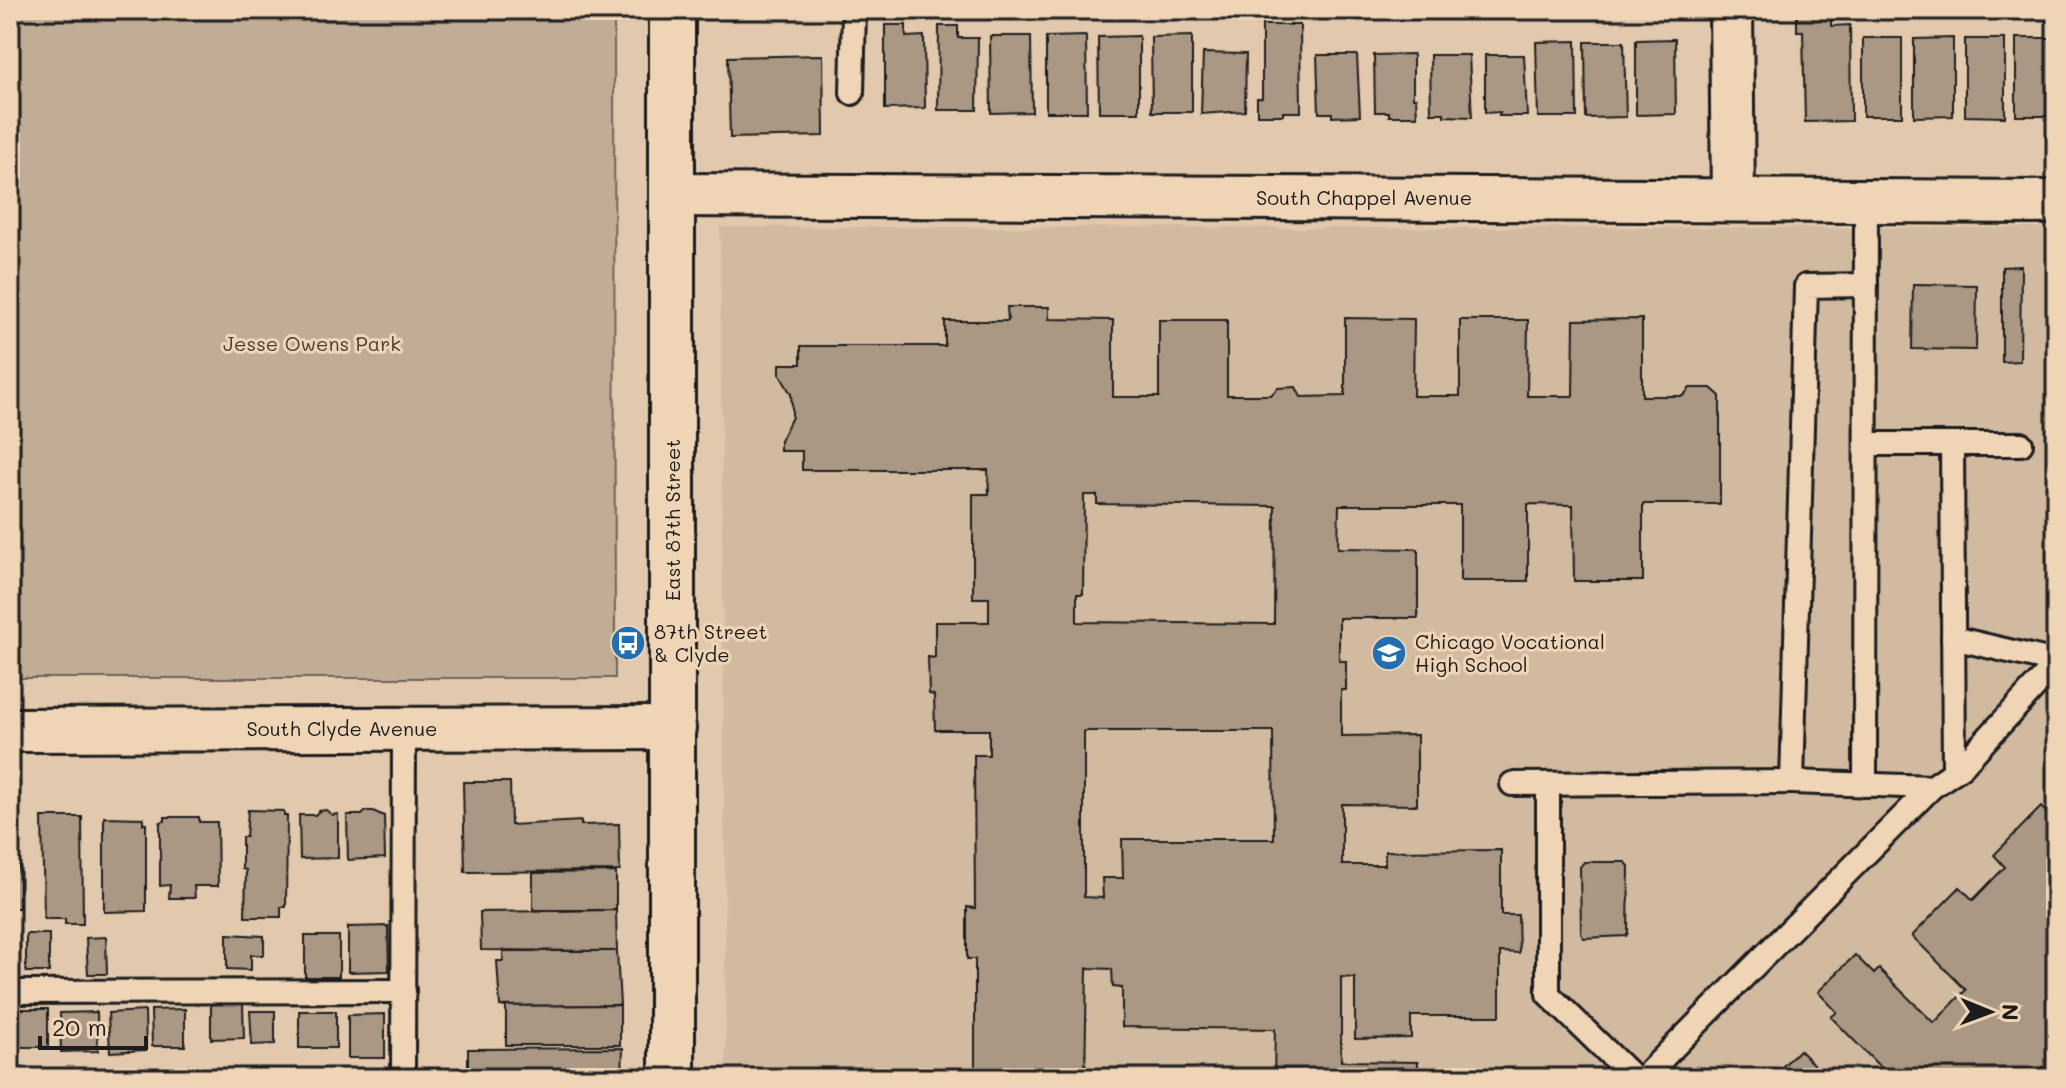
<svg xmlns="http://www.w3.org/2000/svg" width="2066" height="1088" font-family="Mali,sans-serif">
  <rect width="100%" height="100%" fill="#e2c9ad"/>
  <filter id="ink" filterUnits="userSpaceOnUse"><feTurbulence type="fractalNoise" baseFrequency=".0125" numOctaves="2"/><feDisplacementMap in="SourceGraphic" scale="16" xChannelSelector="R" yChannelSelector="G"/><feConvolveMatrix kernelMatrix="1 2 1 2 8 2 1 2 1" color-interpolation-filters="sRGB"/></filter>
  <g filter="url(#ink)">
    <path fill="#d2baa1" d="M720,227L2056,228V1078H726Z"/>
    <path fill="#c1ac95" stroke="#6e6458" stroke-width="2" d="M10,10H614L615,678H10Z"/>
    <g fill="#ab9884" stroke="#1c1c1c" stroke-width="2" fill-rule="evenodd">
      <path d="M1797,10H1831V26L1850,25L1851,121L1805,122L1803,31H1797Z"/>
      <path d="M1867,10H1904V13L1867,14Z"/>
      <path d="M885,25H906V37L924,36L925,108L885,109Z"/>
      <path d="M1262,25H1300L1301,112H1283V115H1257V98H1262Z"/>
      <path d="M939,26H958V38H978L977,110H938Z"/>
      <path d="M990,36H1031L1032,112L991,113Z"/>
      <path d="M1086,36L1087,112H1046V37Z"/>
      <path d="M1139,36V112H1099L1098,37Z"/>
      <path d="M1192,36V112H1152L1151,37Z"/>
      <rect x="1863" y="38" width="39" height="78"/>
      <path d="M1953,38V116L1914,117V39Z"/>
      <rect x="2016" y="38" width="40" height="78"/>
      <path d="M1675,39L1676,114L1636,115V40Z"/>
      <path d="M1965,39H2005V117L1965,116Z"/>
      <path d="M1576,41L1577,117H1538L1536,42Z"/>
      <path d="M1585,42H1624L1626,117L1586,118Z"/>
      <path d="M1203,53L1246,54L1245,111L1201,114Z"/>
      <path d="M1413,54V98H1416L1417,116H1389V112H1375L1374,55Z"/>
      <path d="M823,55L824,136L730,138L728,57Z"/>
      <path d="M1317,55H1357L1360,116L1332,117V113H1319Z"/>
      <path d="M1430,55H1469L1472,117L1444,116V113H1431Z"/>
      <path d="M1485,55H1524L1527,116H1499L1500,112L1485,113Z"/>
      <path d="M2021,266L2020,361L2002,362V267Z"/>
      <path d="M1913,284L1977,285L1976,350L1912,349Z"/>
      <path d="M1007,307H1049V319L1113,320V397H1159V320H1227V395H1271L1278,388L1296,387L1301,397L1345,396V318L1414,319L1413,396H1460V320H1528L1527,396H1573L1574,320L1642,319V396H1683L1690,388H1711L1720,396V504H1643V581H1574L1573,505L1528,504V581H1460V505H1339L1338,548L1418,549V618H1339V661H1346V690H1341V736L1417,735V805L1342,804V865H1385V851L1501,850V915H1518L1519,953L1500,952V1016H1411V1038L1355,1039V978L1341,977V1061L1418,1062V1078H1274L1275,1029L1122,1027V988L1113,987L1112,969L1087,968L1085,1078H975V959H967V907L975,908L974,755H989V730H935L934,695L929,694L928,657L935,658V622H989V598H973V494H989L988,470H802V451H780V441L792,417V406L791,394L780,375V364H801V346H945V321H1008ZM1084,495H1097V504L1275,506L1274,624L1077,622V594H1083ZM1084,731H1273L1274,839H1122L1123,878H1102L1103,898L1084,897Z"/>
      <path d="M463,782H510L511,825L581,821V825L619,824L620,871L465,872Z"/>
      <path d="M2041,807L2056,822V1078L2043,1067L2033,1078H1879L1885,1072L1831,1017L1837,1012L1818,992L1855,955L1874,974L1879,969L1934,1023L1966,990L1912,936L1960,887L1973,900L2005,867L1994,855Z"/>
      <path d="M248,810L284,811V816H287L286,907H281V917H245L246,870L242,869V837H246Z"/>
      <path d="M326,810L332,815L338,814V858L300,859L299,815H315L319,811Z"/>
      <path d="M366,811H373L384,816L385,858L348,860L347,815H362Z"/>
      <path d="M10,817H18L19,908H10Z"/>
      <path d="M42,817H82L83,924H65V919H44Z"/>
      <path d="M104,817L143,818V824H146V911L104,912Z"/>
      <path d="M165,817H199V822H217L218,886H194L195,898H169L170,885L160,886V822L165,821Z"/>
      <path d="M1584,862H1625L1629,866L1628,933L1626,936L1584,938L1581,934L1580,867Z"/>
      <path d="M616,872V910H533V873Z"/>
      <path d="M616,910L617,951L481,950L480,912Z"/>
      <path d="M388,926L389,971L348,972V927Z"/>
      <rect x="26" y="934" width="23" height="38"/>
      <path d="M227,934L264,936V955H251V970L227,969Z"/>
      <rect x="305" y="936" width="34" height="41"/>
      <path d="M106,937L107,974H88L86,938Z"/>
      <path d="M503,951H617L620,1005L500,1006L497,961H503Z"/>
      <path d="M211,1004H243L244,1038L211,1039Z"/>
      <path d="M620,1005V1045H506V1007L500,1006Z"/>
      <path d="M13,1009H48V1047H14Z"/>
      <path d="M185,1009V1046H152L151,1010Z"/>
      <path d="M145,1011L146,1050L110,1052L108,1013Z"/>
      <path d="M250,1011H275V1044L252,1045Z"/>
      <rect x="299" y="1011" width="37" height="37"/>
      <path d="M97,1012L98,1051L61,1052L60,1013Z"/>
      <path d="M385,1014V1058H348V1015Z"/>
      <path d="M623,1048L622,1078H468V1049Z"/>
      <path d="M1799,1050L1827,1078H1771Z"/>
      <rect x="28" y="1073" width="22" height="5"/>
    </g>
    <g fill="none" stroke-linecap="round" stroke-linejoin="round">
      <g stroke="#1c1c1c" stroke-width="28">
        <g id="lane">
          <path d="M852,93L854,10"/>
          <path d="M1866,285L1806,286L1792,782L1932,787L1961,767L2056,664"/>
          <path d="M1866,444H2021"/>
          <path d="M1952,444L1954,772"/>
          <path d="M1953,638L2056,662"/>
          <path d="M1512,784L1792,782"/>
          <path d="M1548,784V994L1634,1078"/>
          <path d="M1865,785L1866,200"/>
          <path d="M10,992L404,991"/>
          <path d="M403,1078L404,729"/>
          <path d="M1643,1078L1932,787"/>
        </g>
      </g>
      <g stroke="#1c1c1c" stroke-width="48">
        <g id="street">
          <path d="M1731,10L1733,199"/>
          <path d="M672,195L2056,202"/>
          <path d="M10,730L674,728"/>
        </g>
      </g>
      <g stroke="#1c1c1c" stroke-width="50">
        <path id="secondary" d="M672,10V1078"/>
      </g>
      <use href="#lane" stroke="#efd4b6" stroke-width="22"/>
      <use href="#street" stroke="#efd4b6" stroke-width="42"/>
      <use href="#secondary" stroke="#efd4b6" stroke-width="44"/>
    </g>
  </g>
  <defs>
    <g id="bus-disc" transform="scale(1.8)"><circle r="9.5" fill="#1f6fb2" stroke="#efd4b6"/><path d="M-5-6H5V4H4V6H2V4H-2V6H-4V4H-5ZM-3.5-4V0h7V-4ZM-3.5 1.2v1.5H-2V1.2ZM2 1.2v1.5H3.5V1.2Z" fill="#fff"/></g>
    <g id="school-disc" transform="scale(1.8)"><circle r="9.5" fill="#1f6fb2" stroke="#efd4b6"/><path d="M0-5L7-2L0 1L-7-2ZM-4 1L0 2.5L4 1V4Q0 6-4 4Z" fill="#fff"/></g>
  </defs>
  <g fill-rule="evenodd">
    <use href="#bus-disc" x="628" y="643"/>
    <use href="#school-disc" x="1389" y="653"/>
  </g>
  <g text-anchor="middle" stroke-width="6" stroke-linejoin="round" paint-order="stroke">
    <g font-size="20" fill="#1c1c1c" stroke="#efd4b6">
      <text x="1364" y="205">South Chappel Avenue</text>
      <text transform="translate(673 520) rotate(-90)" y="7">East 87th Street</text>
      <text x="342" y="736">South Clyde Avenue</text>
    </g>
    <g font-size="20" fill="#45403a" stroke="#efd4b6">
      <text x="312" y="351">Jesse Owens Park</text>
    </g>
    <g font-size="20" fill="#1c1c1c" stroke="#efd4b6" text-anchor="start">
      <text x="654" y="639">87th Street<tspan x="654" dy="23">&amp; Clyde</tspan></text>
      <text x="1415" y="649">Chicago Vocational<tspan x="1415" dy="23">High School</tspan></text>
    </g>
  </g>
  <rect width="2066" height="1088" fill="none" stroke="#efd4b6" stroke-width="40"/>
  <rect x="20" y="20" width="2026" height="1048" fill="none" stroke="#1c1c1c" stroke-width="3" filter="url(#ink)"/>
  <g transform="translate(1990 1012) rotate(91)" stroke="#efd4b6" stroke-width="6" paint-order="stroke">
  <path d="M0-6L14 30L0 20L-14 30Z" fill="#1c1c1c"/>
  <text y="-12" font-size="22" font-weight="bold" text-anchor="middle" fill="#1c1c1c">N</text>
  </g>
  <path d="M40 1036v12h106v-12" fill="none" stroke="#1c1c1c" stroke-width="4"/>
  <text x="52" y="1036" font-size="24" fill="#1c1c1c" stroke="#efd4b6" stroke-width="6" paint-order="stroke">20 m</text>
</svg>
